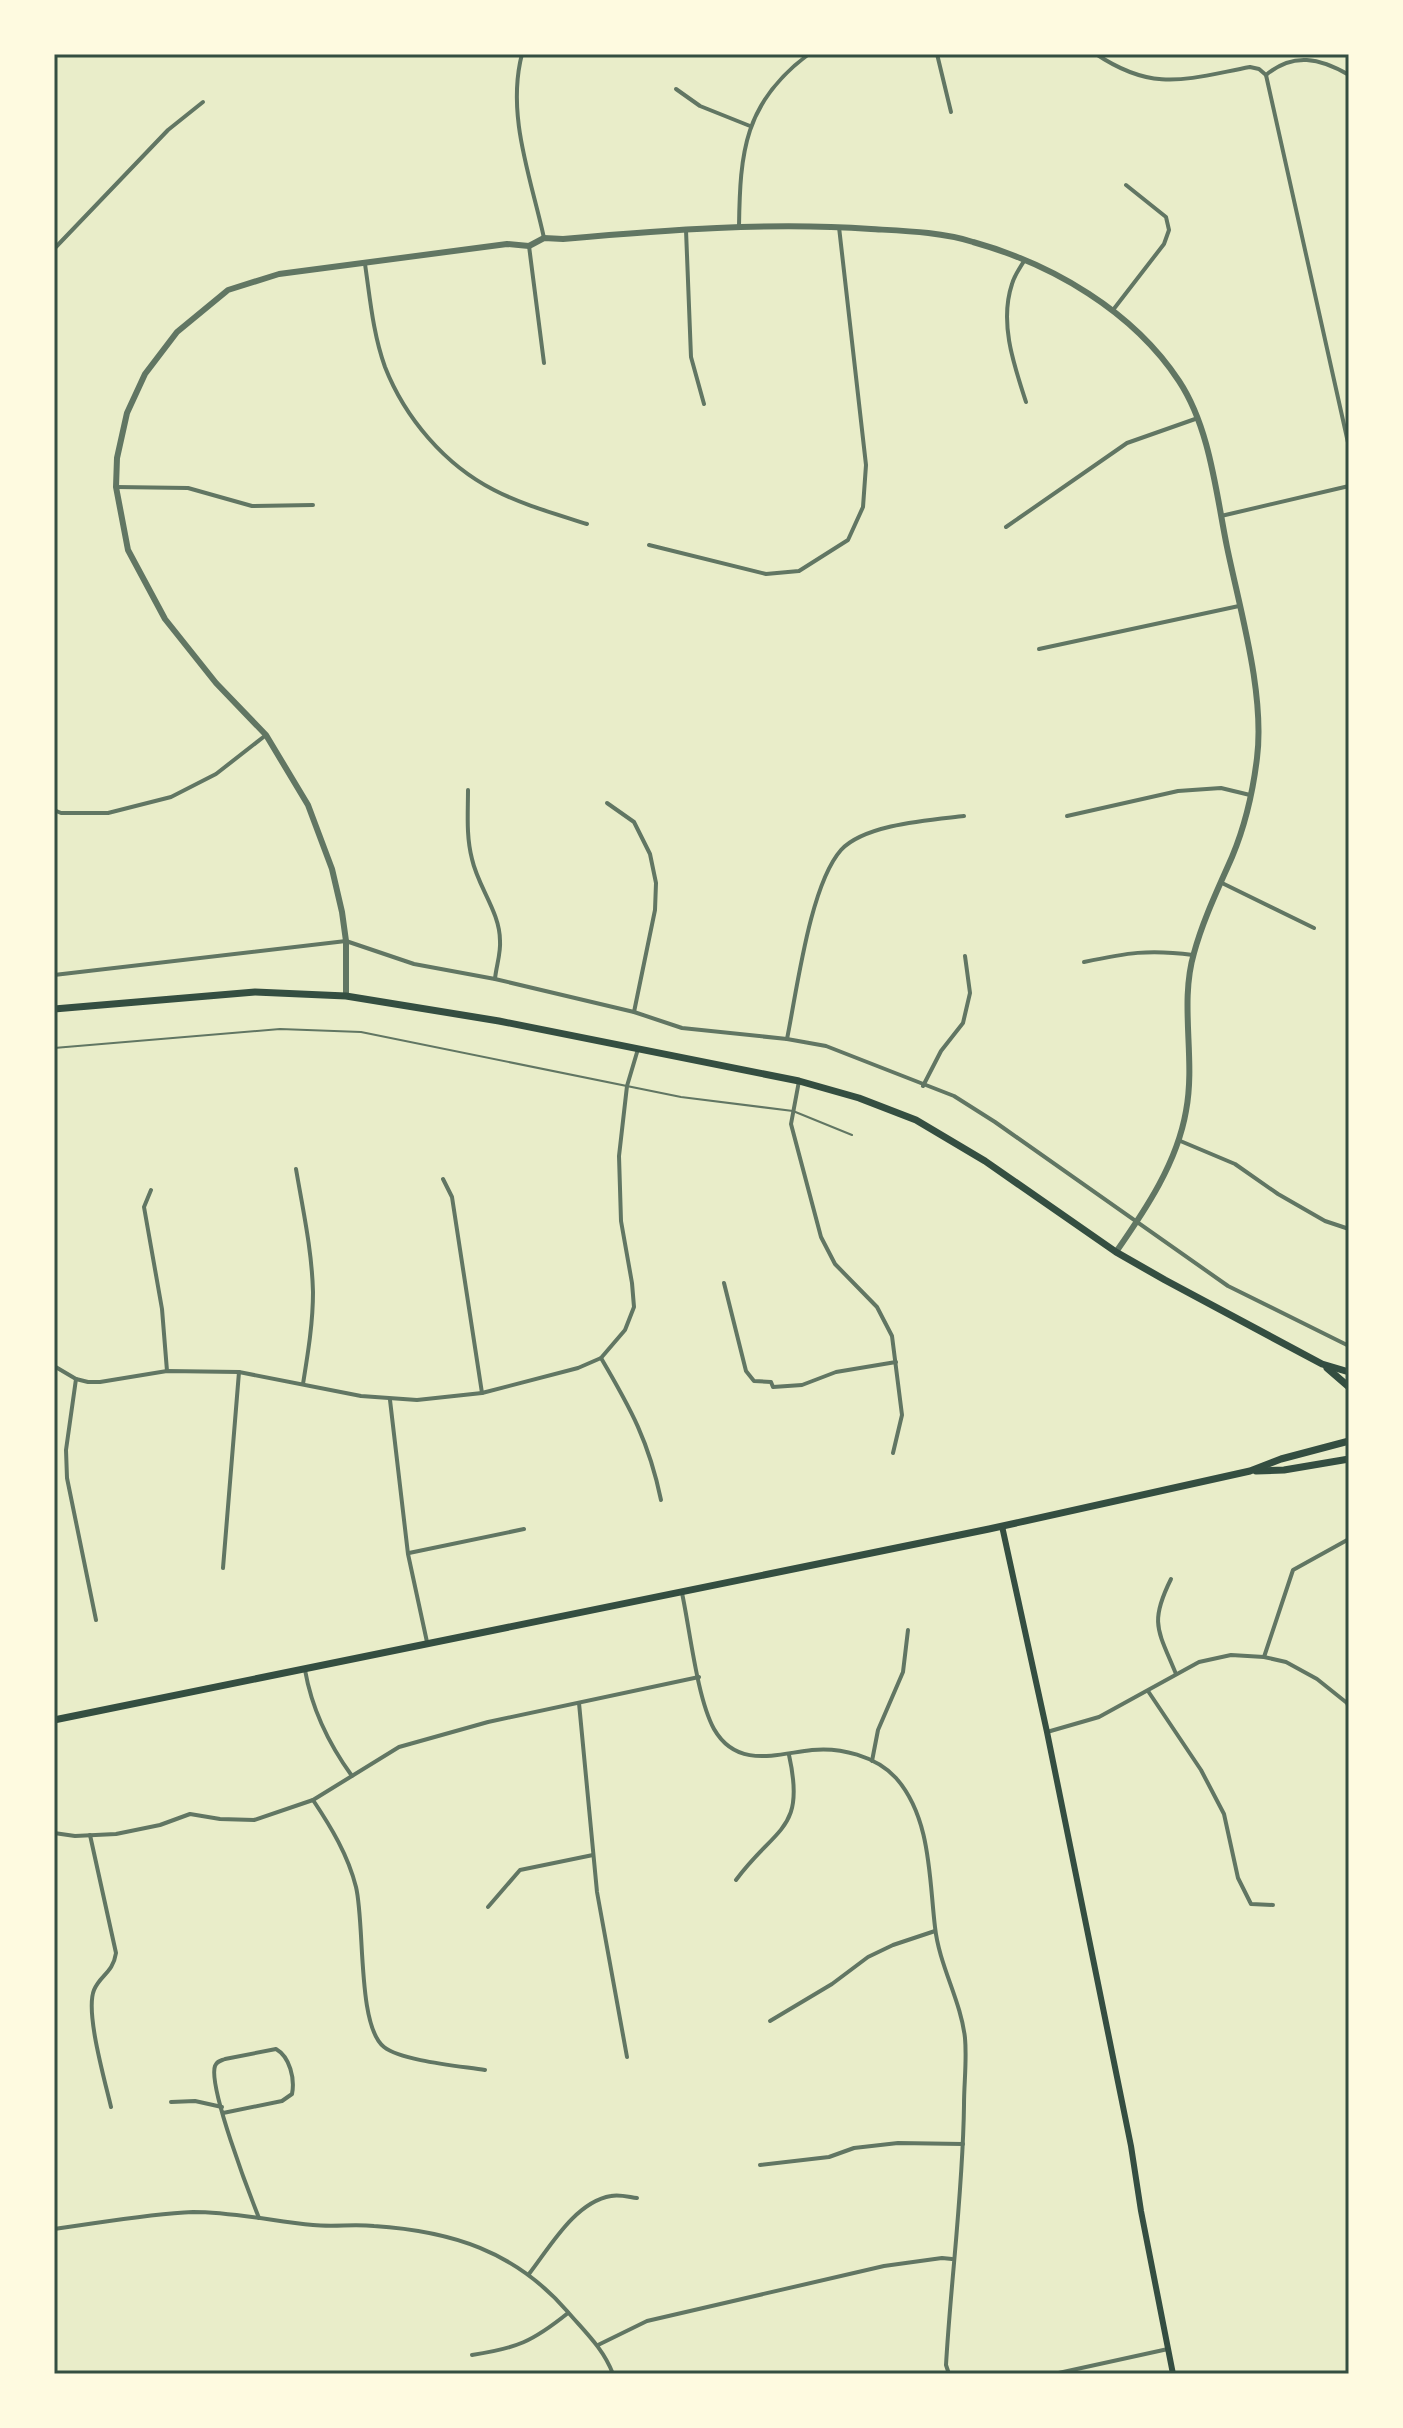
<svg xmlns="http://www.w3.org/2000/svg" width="1403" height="2428" font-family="Cabin,sans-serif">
  <rect width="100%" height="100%" fill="#e9edc9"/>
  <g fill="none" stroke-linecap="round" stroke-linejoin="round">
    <path stroke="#617663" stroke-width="2" d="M54,1048L280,1029L361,1032L681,1097L793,1111L852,1135"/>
    <g stroke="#617663" stroke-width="4">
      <path d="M522,54C506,115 531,178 544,238"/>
      <path d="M937,54L951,112"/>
      <path d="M1096,54C1154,93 1186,79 1250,67L1259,69L1266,75C1293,52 1320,58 1349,75"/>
      <path d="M1266,75L1349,447"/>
      <path d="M676,89L700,106L750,126"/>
      <path d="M739,227C740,152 744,102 809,54"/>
      <path d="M686,230L691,357L704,404"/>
      <path d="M529,246L544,363"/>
      <path d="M54,249L168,130L203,102"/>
      <path d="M1024,261C1020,268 1014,276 1012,284C999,323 1014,365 1026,402"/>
      <path d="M365,264C370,298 373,334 385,367C405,418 445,465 494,490C523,505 556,514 587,524"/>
      <path d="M1113,310L1164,244L1169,230L1166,217L1126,185"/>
      <path d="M116,487L188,488L252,506L313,505"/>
      <path d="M1221,516L1349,486"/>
      <path d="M1006,527L1127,443L1198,418"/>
      <path d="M649,545L766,574L799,571L848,540L863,507L866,465L839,227"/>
      <path d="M1039,649L1239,606"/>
      <path d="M468,790C468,813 466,836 472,859C478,887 500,912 500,941C501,953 496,967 495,979"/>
      <path d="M607,803L634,822L650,854L656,883L655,910L634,1012"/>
      <path d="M54,810L61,813H108L171,797L216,774L266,735"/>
      <path d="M1067,816L1178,791L1221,788L1250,795"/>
      <path d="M1222,883L1314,928"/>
      <path d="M1084,962C1127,953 1148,949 1193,955"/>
      <path d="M54,975L346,941L414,964L495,979L634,1012L682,1028L787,1039L826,1046L954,1096L995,1122L1228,1286L1349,1346"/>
      <path d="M787,1039C797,990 810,885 841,850C865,824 931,820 964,816"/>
      <path d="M799,1081L791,1124L821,1237L835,1264L877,1307L892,1336L902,1415L893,1453"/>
      <path d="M923,1086L941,1051L963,1023L970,993L965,956"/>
      <path d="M1178,1140L1235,1164L1278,1194L1325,1221L1349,1229"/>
      <path d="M296,1169C303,1210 312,1251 313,1292C313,1323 308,1353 303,1384"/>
      <path d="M443,1179L452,1197L482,1393"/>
      <path d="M151,1190L144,1207L162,1309L167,1371"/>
      <path d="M724,1283L746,1371L754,1381L771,1382L773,1387L802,1385L836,1372L896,1362"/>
      <path d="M601,1358C631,1409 649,1442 661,1500"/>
      <path d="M54,1366L76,1379L88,1382H100L167,1371L239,1372L361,1396L417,1400L482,1393L578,1368L601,1358L625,1330L634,1307L632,1283L621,1221L619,1156L627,1086L638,1049"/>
      <path d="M76,1379L66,1450L67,1478L96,1620"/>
      <path d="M390,1400L408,1554L427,1642"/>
      <path d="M409,1553L524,1529"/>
      <path d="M223,1568L239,1372"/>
      <path d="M1171,1579C1149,1623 1158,1630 1176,1674"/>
      <path d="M682,1593C690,1630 697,1698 714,1729C737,1769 776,1754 812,1750C840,1747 876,1756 896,1778C931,1818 929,1877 935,1927C939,1965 961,2001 965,2038C967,2060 964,2083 964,2105C963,2192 951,2278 946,2365L949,2374"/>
      <path d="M1264,1657L1293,1570L1349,1539"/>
      <path d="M305,1670C312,1710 328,1743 352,1776"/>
      <path d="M1148,1691L1201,1770L1224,1814L1238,1878L1251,1904L1273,1905"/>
      <path d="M579,1703L597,1892L627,2057"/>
      <path d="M1047,1732L1099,1717L1199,1662L1231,1655L1264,1657L1286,1662L1317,1679L1347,1703L1349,1708"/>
      <path d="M872,1761L878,1730L903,1672L908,1630"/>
      <path d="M313,1800C331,1827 348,1855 356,1887C365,1924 357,2026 384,2047C402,2061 460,2066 485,2070"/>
      <path d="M54,1833L75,1836L116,1834L160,1825L190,1814L220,1819L254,1820L313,1800L399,1747L488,1722L699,1677"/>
      <path d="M90,1835L116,1953C113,1973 100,1975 94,1990C85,2012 105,2081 111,2107"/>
      <path d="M736,1880C776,1826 806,1831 789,1755"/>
      <path d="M488,1907L520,1870L593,1855"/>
      <path d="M770,2021L832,1984L868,1957L893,1945L935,1931"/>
      <path d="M171,2102L195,2101L222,2107"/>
      <path d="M223,2113L282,2101L292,2094C295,2079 290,2057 276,2049L225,2059C220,2061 217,2061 215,2066C208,2086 249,2193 259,2218"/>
      <path d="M760,2165L829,2157L854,2148L898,2143L963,2144"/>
      <path d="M54,2229C99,2223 147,2214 193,2212C233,2212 273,2221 313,2225C333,2227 354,2224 374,2226C451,2231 515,2251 567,2311C585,2332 603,2348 613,2374"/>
      <path d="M529,2274C550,2247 575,2202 611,2196C619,2194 629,2197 637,2198"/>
      <path d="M598,2345L647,2321L884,2266L942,2258L952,2259"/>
      <path d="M472,2355C517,2348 532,2342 568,2313"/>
      <path d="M1054,2374L1168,2349"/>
    </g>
    <path stroke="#617663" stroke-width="6" d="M346,996V941L342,912L332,869L308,805L266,735L216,683L165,619L128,550L116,487L117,458L127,413L145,374L177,332L228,290L279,274L507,244L529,246L544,238L563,239C666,230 768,222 871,229C905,231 941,232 973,242C1052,264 1133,311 1179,381C1210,428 1216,493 1227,547C1240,610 1265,694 1257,758C1253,791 1245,826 1232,857C1218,889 1203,920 1194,953C1179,1004 1196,1059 1186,1111C1177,1163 1146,1209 1116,1252"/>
    <path stroke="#344e41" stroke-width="6" d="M1002,1526L1047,1732L1131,2146L1141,2211L1173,2374"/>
    <g stroke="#344e41" stroke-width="7">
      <path d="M54,1009L255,992L346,996L499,1021L799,1081L859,1098L916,1120L985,1161L1116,1252L1165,1280L1322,1364L1349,1372"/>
      <path d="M1327,1368L1349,1387"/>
      <path d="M1256,1471L1284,1470L1349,1459"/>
      <path d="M54,1720L989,1529L1250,1471L1281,1459L1349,1441"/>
    </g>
  </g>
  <rect width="1403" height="2428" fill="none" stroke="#fefae0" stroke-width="112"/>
  <rect x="56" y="56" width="1291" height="2316" fill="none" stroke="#344e41" stroke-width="3"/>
</svg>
